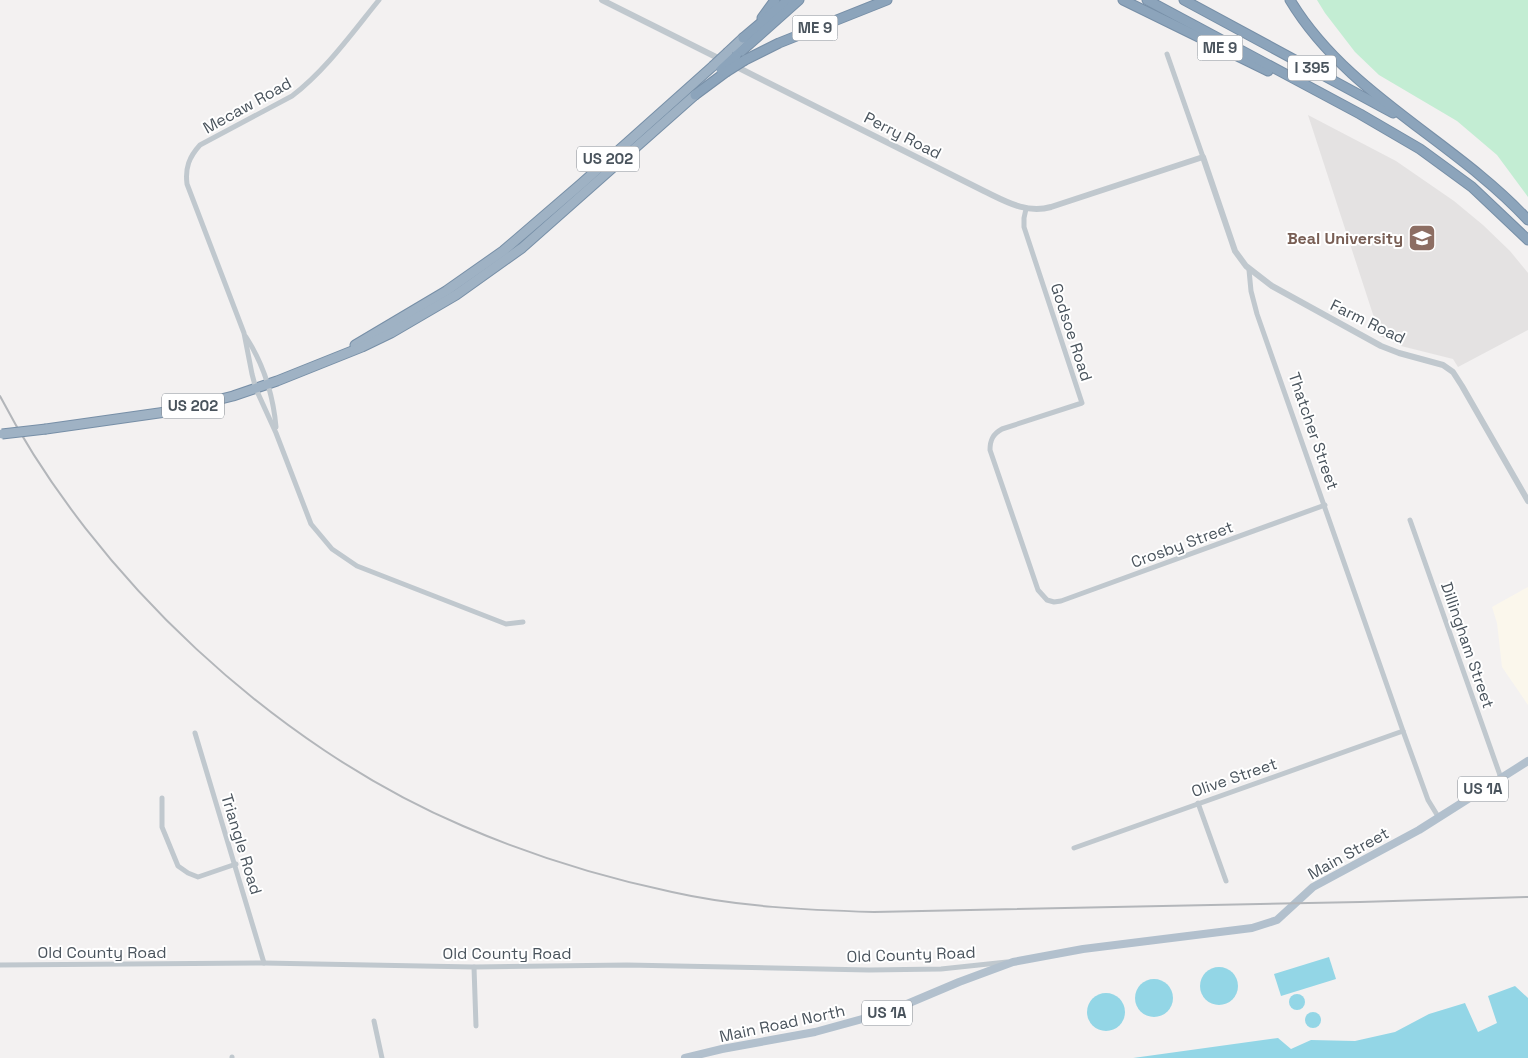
<svg xmlns="http://www.w3.org/2000/svg" width="1528" height="1058" font-family="'Space Grotesk',sans-serif">
  <rect width="100%" height="100%" fill="#f3f1f1"/>
  <path fill="#fbf7ec" d="M1528,587V705L1502,667L1497,623L1492,607Z"/>
  <path fill="#e4e2e2" d="M1308,115L1396,161L1454,201L1483,225L1510,251L1528,273V330L1458,367L1453,359L1401,346L1380,336Z"/>
  <path fill="#c3edd3" d="M1317,0H1528V197L1497,155L1457,121L1379,75L1355,52L1325,13Z"/>
  <g fill="#93d6e6">
    <path d="M1329,957L1336,979L1281,996L1274,974Z"/>
    <circle cx="1219" cy="986" r="19"/>
    <circle cx="1154" cy="998" r="19"/>
    <path d="M1515,986L1528,998V1058H1133L1278,1038L1291,1049L1311,1040L1355,1041L1395,1032L1429,1014L1465,1003L1478,1032L1497,1023L1488,996Z"/>
    <circle cx="1106" cy="1012" r="19"/>
    <circle cx="1297" cy="1002" r="8"/>
    <circle cx="1313" cy="1020" r="8"/>
  </g>
  <g fill="none" stroke-linecap="round" stroke-linejoin="round">
    <g stroke="#778fa7" stroke-width="11">
      <g id="trunk">
        <path d="M728,52L743,38"/>
        <path d="M355,345L446,291L503,251L581,184L713,66"/>
        <path d="M46,429L173,411L233,396L277,381L362,347L391,333L456,295L522,248L695,95"/>
      </g>
    </g>
    <g stroke="#778fa7" stroke-width="11">
      <g id="motorway">
        <path d="M1123,0L1268,71"/>
        <path d="M1147,0L1360,114L1420,149L1472,187L1528,240"/>
        <path d="M1184,0L1393,113"/>
        <path d="M1290,0C1347,95 1454,140 1528,220"/>
        <path d="M762,18L775,0"/>
        <path d="M743,38L788,0"/>
        <path d="M736,56L799,0"/>
        <path d="M745,60L779,43L887,0"/>
        <path d="M695,95L726,72"/>
      </g>
    </g>
    <g stroke="#c0c8ce" stroke-width="5">
      <path d="M379,0C352,33 326,70 292,96L200,145C189,157 185,168 187,184L244,333L252,374L256,389L276,433L311,524L332,549L357,566L506,624L523,622"/>
      <path d="M1167,54L1203,157"/>
      <path d="M1026,209L1024,218V227L1082,403L1002,429C993,434 990,440 990,450L1038,590L1047,600L1054,602L1061,601L1325,505"/>
      <path d="M1249,270L1251,291L1257,314L1403,731L1428,800L1439,818"/>
      <path d="M246,337C264,365 273,393 276,427"/>
      <path d="M1410,520L1501,778"/>
      <path d="M195,733L264,963"/>
      <path d="M162,798V827L178,866L188,873L198,877L236,864"/>
      <path d="M1198,803L1226,881"/>
      <path d="M1074,848L1403,731"/>
      <path d="M0,965L264,963L474,967L627,965L869,970L941,969L1007,962"/>
      <path d="M474,967L476,1026"/>
      <path d="M374,1021L382,1058"/>
      <path d="M232,1057V1058"/>
    </g>
    <g stroke="#c0c8ce" stroke-width="6">
      <path d="M602,0L724,61"/>
      <path d="M733,65L984,191C1005,201 1026,214 1051,207L1203,157L1235,251L1246,266L1272,286L1381,346L1399,353L1443,365L1453,372L1462,386L1528,501"/>
    </g>
    <path stroke="#b2c0cd" stroke-width="8" d="M685,1058L722,1049L815,1032L888,1012L959,982L1013,962L1083,949L1252,928L1277,920L1313,887L1419,830L1528,761"/>
    <use href="#trunk" stroke="#9fb2c4" stroke-width="9"/>
    <use href="#motorway" stroke="#8ca4bb" stroke-width="9"/>
    <path stroke="#b3b6ba" stroke-width="2" d="M0,396C94,577 275,746 463,826C530,855 601,877 672,892C738,907 807,910 874,912L1360,902L1528,897"/>
    <g stroke="#778fa7" stroke-width="11" stroke-linecap="butt">
      <g id="trunk-bridge">
        <path d="M713,66L728,52"/>
        <path d="M2,434L46,429"/>
      </g>
    </g>
    <g stroke="#778fa7" stroke-width="11" stroke-linecap="butt">
      <g id="motorway-bridge">
        <path d="M721,70L736,56"/>
        <path d="M726,72L745,60"/>
      </g>
    </g>
    <use href="#trunk-bridge" stroke="#9fb2c4" stroke-width="9"/>
    <use href="#motorway-bridge" stroke="#8ca4bb" stroke-width="9"/>
  </g>
  <defs>
    <g id="university-square" transform="scale(1.4375)"><rect x="-9" y="-9" width="18" height="18" rx="4" fill="#8d6e63" stroke="#fff"/><path d="M0-5L7-2L0 1L-7-2ZM-4 1L0 2.5L4 1V4Q0 6-4 4Z" fill="#fff"/></g>
  </defs>
  <g fill-rule="evenodd">
    <use href="#university-square" x="1422" y="238"/>
  </g>
  <g text-anchor="middle" stroke-width="4" stroke-linejoin="round" paint-order="stroke">
    <g fill="#fff" stroke="#80878e" stroke-width="1">
      <rect x="792.5" y="15.5" width="45" height="25" rx="4"/>
      <rect x="1197.5" y="35.5" width="45" height="25" rx="4"/>
      <rect x="1288" y="55.5" width="48" height="25" rx="4"/>
      <rect x="577" y="146.5" width="62" height="25" rx="4"/>
      <rect x="162" y="393.5" width="62" height="25" rx="4"/>
      <rect x="1458" y="776.5" width="50" height="25" rx="4"/>
      <rect x="862" y="1000.5" width="50" height="25" rx="4"/>
    </g>
    <g font-size="15" font-weight="bold" fill="#4a545d">
      <text x="815" y="33">ME 9</text>
      <text x="1220" y="53">ME 9</text>
      <text x="1312" y="73">I 395</text>
      <text x="608" y="164">US 202</text>
      <text x="193" y="411">US 202</text>
      <text x="1483" y="794">US 1A</text>
      <text x="887" y="1018">US 1A</text>
    </g>
    <g font-size="16" fill="#4a545d" stroke="#fff">
      <text transform="translate(247 105) rotate(-29)" y="6">Mecaw Road</text>
      <text transform="translate(903 135) rotate(27)" y="6">Perry Road</text>
      <text transform="translate(1368 321) rotate(26)" y="6">Farm Road</text>
      <text transform="translate(1072 332) rotate(72)" y="6">Godsoe Road</text>
      <text transform="translate(1314 431) rotate(71)" y="6">Thatcher Street</text>
      <text transform="translate(1182 544) rotate(-20)" y="6">Crosby Street</text>
      <text transform="translate(1468 645) rotate(71)" y="6">Dillingham Street</text>
      <text transform="translate(1234 777) rotate(-19)" y="6">Olive Street</text>
      <text transform="translate(242 844) rotate(73)" y="6">Triangle Road</text>
      <text transform="translate(1348 853) rotate(-29)" y="6">Main Street</text>
      <text x="102" y="958">Old County Road</text>
      <text x="507" y="959">Old County Road</text>
      <text transform="translate(911 954) rotate(-2)" y="6">Old County Road</text>
      <text transform="translate(782 1023) rotate(-12)" y="6">Main Road North</text>
    </g>
    <g font-size="16" font-weight="bold" fill="#785e54" stroke="#fff" text-anchor="end">
      <text x="1403" y="244">Beal University</text>
    </g>
  </g>
</svg>
